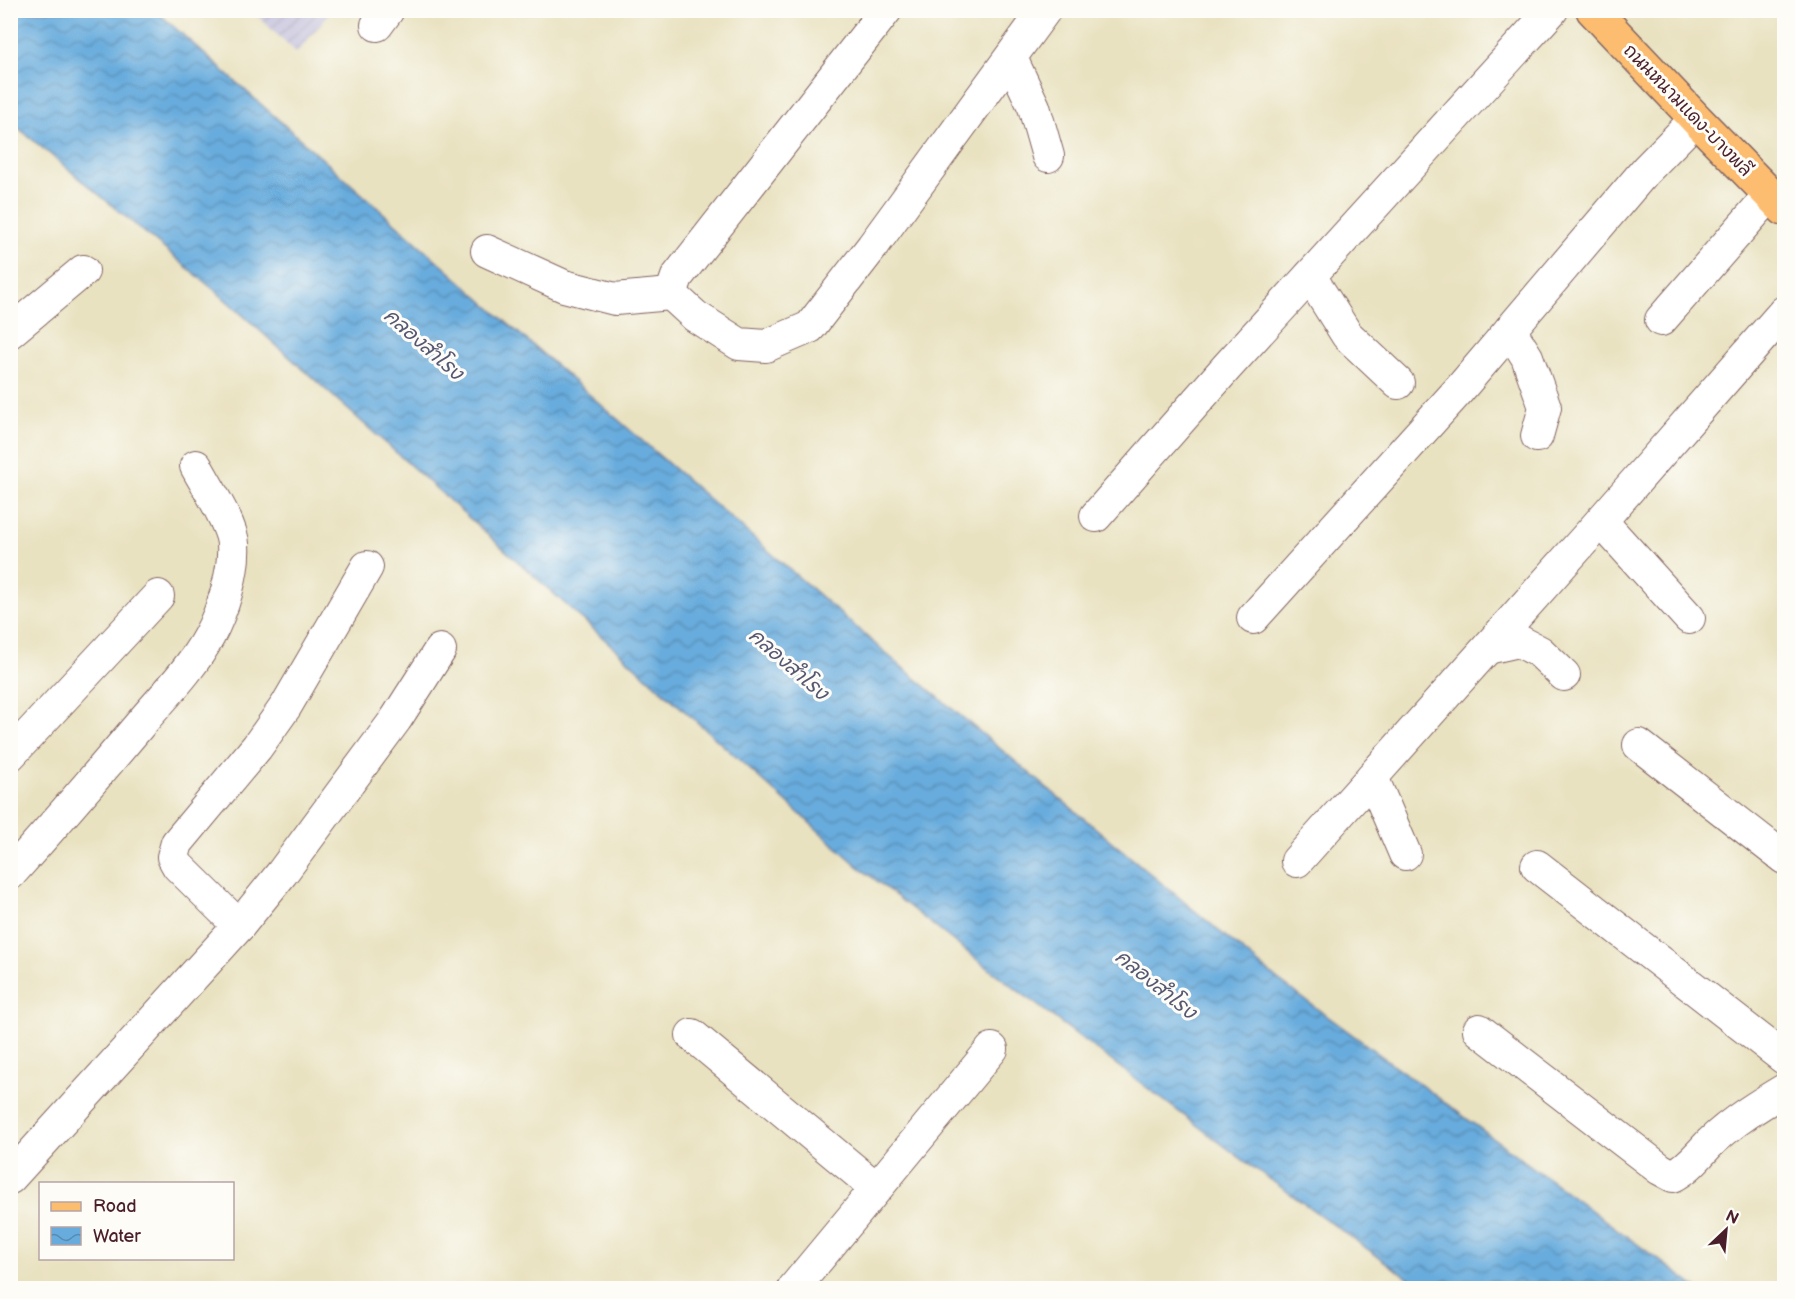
<svg xmlns="http://www.w3.org/2000/svg" width="1795" height="1299" font-family="'Balsamiq Sans','Playpen Sans Thai',sans-serif">
  <defs>
    <pattern id="industrial-furrows" width="10" height="10" patternUnits="userSpaceOnUse" patternTransform="scale(1.5)"><rect width="10" height="10" fill="#c3c0db"/><path d="M-1 1l2-2M0 10L10 0M9 11l2-2" fill="none" stroke="#a9a5bc"/></pattern>
    <pattern id="water-waves" width="16" height="10" patternUnits="userSpaceOnUse" patternTransform="scale(1.5)"><rect width="16" height="10" fill="#67acdd"/><path d="M0 5q4-4 8 0t8 0" fill="none" stroke="#578bb3"/></pattern>
  </defs>
  <rect width="100%" height="100%" fill="#fdfcf7"/>
  <filter id="ink" filterUnits="userSpaceOnUse"><feTurbulence type="fractalNoise" baseFrequency=".0167" numOctaves="2"/><feDisplacementMap in="SourceGraphic" scale="12" xChannelSelector="R" yChannelSelector="G"/><feConvolveMatrix kernelMatrix="1 2 1 2 8 2 1 2 1" color-interpolation-filters="sRGB"/></filter>
  <filter id="wash" filterUnits="userSpaceOnUse"><feTurbulence type="fractalNoise" baseFrequency=".008" numOctaves="4" result="noise"/><feDisplacementMap in="SourceGraphic" scale="24" xChannelSelector="R" yChannelSelector="G"/><feGaussianBlur stdDeviation="1.35" result="paint"/><feColorMatrix in="noise" values="0 0 0 0 0 0 0 0 0 0 0 0 0 0 0 0 0 1.4 0 .05"/><feComposite in="paint" operator="in"/></filter>
  <g filter="url(#wash)">
    <rect width="100%" height="100%" fill="#e9e2c1"/>
    <path fill="url(#industrial-furrows)" d="M252,11H331L297,53Z"/>
    <path fill="url(#water-waves)" stroke="#586684" stroke-width="1.5" d="M10,11H156L505,321L890,657L1278,980L1697,1288H1422L1243,1160L971,955L859,867L218,293L11,122Z"/>
  </g>
  <g filter="url(#ink)">
    <g fill="none" stroke-linecap="round" stroke-linejoin="round">
      <g stroke="#826360" stroke-width="34">
        <g id="minor">
          <path d="M886,10L677,277L671,294L695,316L739,344L766,346L810,327L872,247L1045,10"/>
          <path d="M377,25L388,10"/>
          <path d="M1011,58L1034,107L1048,156"/>
          <path d="M487,251L564,286L615,299L671,294"/>
          <path d="M1310,276L1347,335L1398,383"/>
          <path d="M1661,320L1770,195"/>
          <path d="M1510,330L1527,357L1545,407L1537,436"/>
          <path d="M10,332L83,271"/>
          <path d="M1096,516L1226,368L1552,10"/>
          <path d="M1601,521L1689,618"/>
          <path d="M1253,618L1459,390L1646,170L1696,119"/>
          <path d="M1488,648L1519,641L1540,652L1564,675"/>
          <path d="M1639,745L1784,858"/>
          <path d="M10,755L158,596"/>
          <path d="M1372,777L1405,854"/>
          <path d="M1297,861L1601,521L1784,312"/>
          <path d="M1537,866L1784,1058"/>
          <path d="M10,874C55,824 99,773 142,722C165,695 192,668 209,636C222,612 235,572 233,544C232,524 206,485 196,466"/>
          <path d="M239,926L178,866L173,857L177,843L257,747L286,706L367,567"/>
          <path d="M1479,1030L1660,1169L1673,1176C1689,1168 1699,1154 1711,1142C1733,1121 1759,1105 1784,1090"/>
          <path d="M692,1035L876,1188"/>
          <path d="M10,1178L239,926L282,873L396,719L440,650"/>
          <path d="M794,1288L992,1049"/>
        </g>
      </g>
      <g stroke="#826360" stroke-width="36">
        <path id="major" d="M1593,10L1696,119L1784,209"/>
      </g>
      <use href="#minor" stroke="#fff" stroke-width="32"/>
      <use href="#major" stroke="#fcbd6f" stroke-width="33"/>
    </g>
  </g>
  <g text-anchor="middle" stroke-width="6" stroke-linejoin="round" paint-order="stroke">
    <g font-size="18" fill="#4a1f2b" stroke="#fdfcf7">
      <text transform="translate(1688 110) rotate(46)" y="6">ถนนหนามแดง-บางพลี</text>
    </g>
    <g font-size="20" font-style="italic" fill="#565772" stroke="#fdfcf7">
      <text transform="translate(424 344) rotate(41)" y="7">คลองสำโรง</text>
      <text transform="translate(789 664) rotate(41)" y="7">คลองสำโรง</text>
      <text transform="translate(1156 984) rotate(39)" y="7">คลองสำโรง</text>
    </g>
  </g>
  <rect width="1795" height="1299" fill="none" stroke="#fdfcf7" stroke-width="36"/>
  <rect x="39" y="1182" width="195" height="78" fill="#fdfcf7" stroke="#b5a4a5" stroke-width="1.5"/>
  <rect x="51" y="1202" width="30" height="9" fill="#fcbd6f" stroke="#b5a4a5" stroke-width="1.5"/>
  <text x="93" y="1212" font-size="18" fill="#4a1f2b">Road</text>
  <rect x="51" y="1227" width="30" height="18" fill="url(#water-waves)" stroke="#b5a4a5" stroke-width="1.5"/>
  <text x="93" y="1242" font-size="18" fill="#4a1f2b">Water</text>
  <g transform="translate(1726 1230) rotate(26)" stroke="#fdfcf7" stroke-width="4.5" paint-order="stroke">
  <path d="M0-4.5L10 22L0 15L-10 22Z" fill="#4a1f2b"/>
  <text y="-9" font-size="16" font-weight="bold" text-anchor="middle" fill="#4a1f2b">N</text>
  </g>
</svg>
